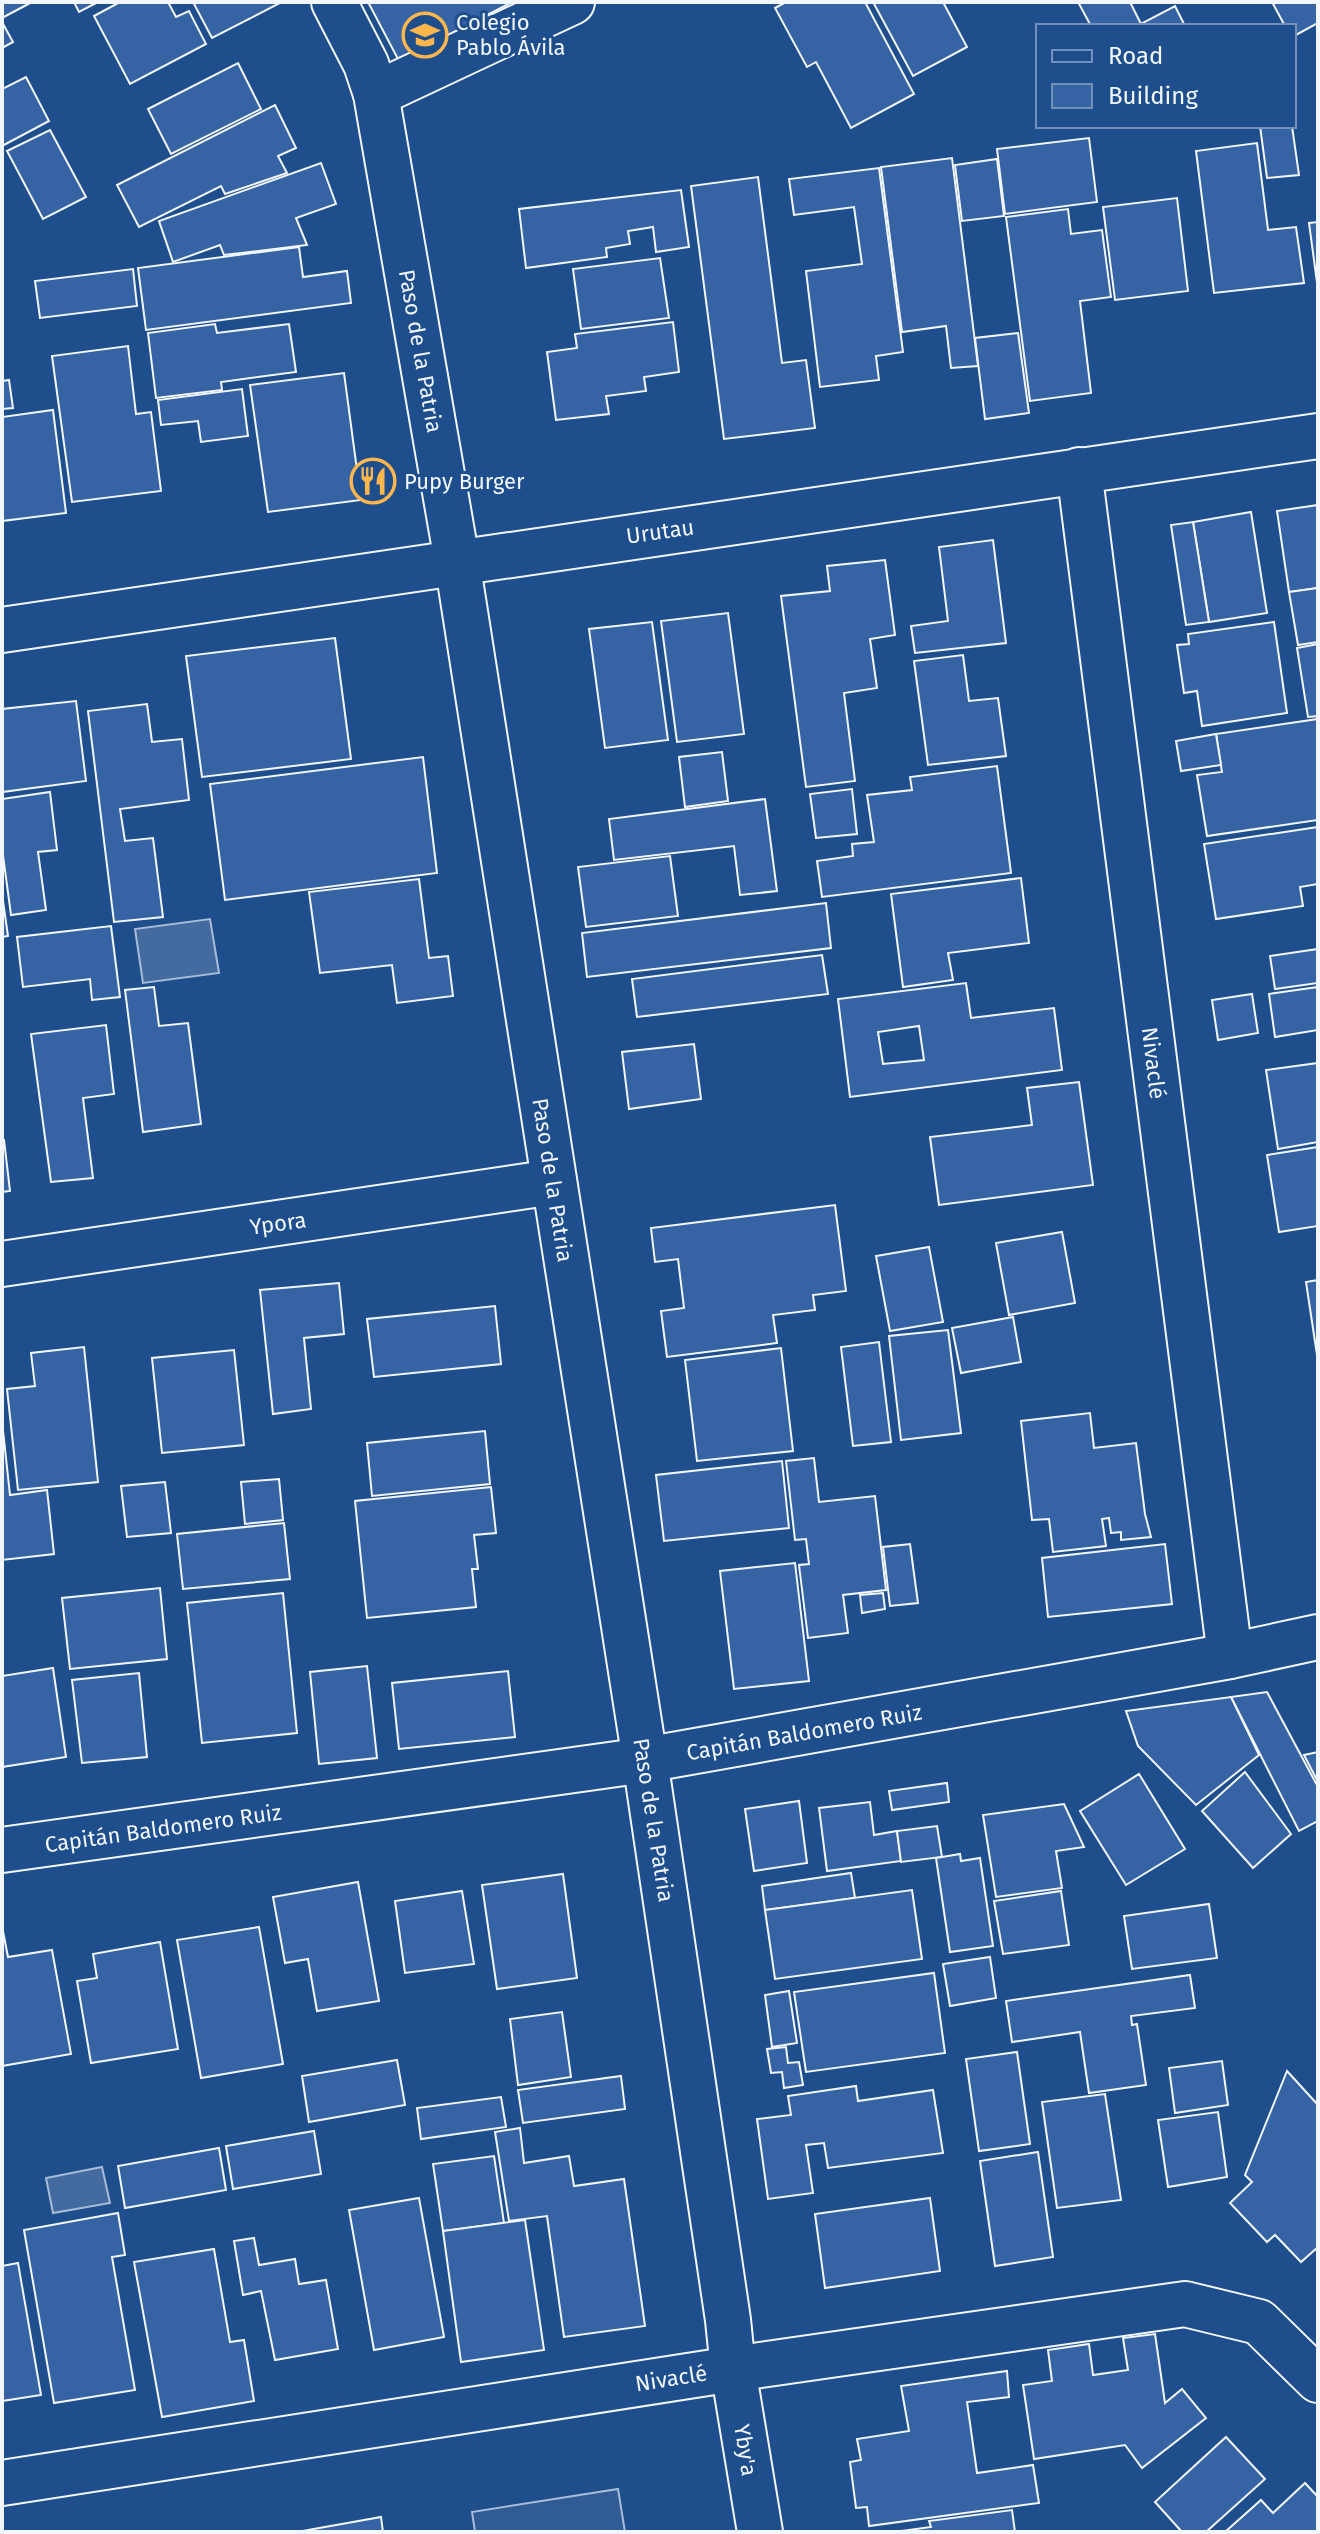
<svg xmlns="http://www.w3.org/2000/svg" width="1320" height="2534" font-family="'Fira Sans',sans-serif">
  <rect width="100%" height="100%" fill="#1f4e8c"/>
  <path fill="#305b95" stroke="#a8bbd7" stroke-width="2" d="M618,2489L625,2532H475L472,2512Z"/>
  <g fill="#446ba0" stroke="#a8bbd7" stroke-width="2">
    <path d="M210,919L219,973L143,983L135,929Z"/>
    <path d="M102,2167L110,2203L53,2213L46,2178Z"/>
  </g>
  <g fill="#3563a3" stroke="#f2f6ff" stroke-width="2" fill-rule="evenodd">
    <path d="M2,2H32L2,18Z"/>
    <path d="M74,2H98L79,12Z"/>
    <path d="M120,2H168L176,17L189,11L206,44L130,84L94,16Z"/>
    <path d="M193,2H280V3L212,38Z"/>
    <path d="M368,2H512L399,61Z"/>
    <path d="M786,2H865L914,94L851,128L816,62L807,67L775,8Z"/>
    <path d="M873,2H943L967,47L913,76Z"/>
    <path d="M1078,2H1130L1141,24L1175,6L1185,26H1091Z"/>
    <path d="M1272,2H1318V23L1294,36V26H1285Z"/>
    <path d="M2,22L13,42L2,48Z"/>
    <path d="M238,63L261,109L171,154L148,109Z"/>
    <path d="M26,77L49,121L2,146V89Z"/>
    <path d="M275,105L296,148L278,156L287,173L225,194L221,186L139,227L117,185Z"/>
    <path d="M1260,126H1292L1299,175L1267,178Z"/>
    <path d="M50,130L86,197L43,219L7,151Z"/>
    <path d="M1089,138L1097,202L1005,214L997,149Z"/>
    <path d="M1257,143L1268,230L1296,227L1304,283L1214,293L1196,151Z"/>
    <path d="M952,158L978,366L951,368L946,326L902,332L881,167Z"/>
    <path d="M997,159L1004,216L962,221L955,165Z"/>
    <path d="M321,163L336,204L296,218L307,245L224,255L220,245L173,262L159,221Z"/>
    <path d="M879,168L903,352L876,356L879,380L820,387L806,271L862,264L854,207L794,215L789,179Z"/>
    <path d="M758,177L782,363L806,360L815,428L724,439L691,186Z"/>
    <path d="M681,190L689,247L656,252L653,227L628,231L630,244L606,248L607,257L526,268L519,209Z"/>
    <path d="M1177,198L1188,291L1115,300L1103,207Z"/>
    <path d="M1068,209L1071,234L1102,230L1111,297L1080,301L1091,393L1030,401L1006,217Z"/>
    <path d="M1318,222V290L1309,223Z"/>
    <path d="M299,247L303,277L347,271L351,303L146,330L138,268Z"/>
    <path d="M660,258L669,318L581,329L573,269Z"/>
    <path d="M133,269L137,306L40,318L35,281Z"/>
    <path d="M673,322L679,372L644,377L646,391L606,396L609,414L556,420L547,352L577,348L575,334Z"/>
    <path d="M215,324L217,333L289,324L296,372L221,382L222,390L156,398L148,333Z"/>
    <path d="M1018,333L1029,413L985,419L975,338Z"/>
    <path d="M128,346L136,414L151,412L161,491L72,502L52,356Z"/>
    <path d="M344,373L361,500L268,512L250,385Z"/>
    <path d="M9,380L13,408L2,409V381Z"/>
    <path d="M242,389L248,436L201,442L198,421L161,425L158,400Z"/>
    <path d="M53,410L66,513L2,521V417Z"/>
    <path d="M1318,505V588L1289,592L1277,511Z"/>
    <path d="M1251,512L1267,613L1209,622L1193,522Z"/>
    <path d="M1193,522L1209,622L1186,625L1171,525Z"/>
    <path d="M993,540L1006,643L915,653L911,626L948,621L939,547Z"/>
    <path d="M885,560L895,635L870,639L877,688L844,693L855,781L806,787L781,596L830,591L827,566Z"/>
    <path d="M1318,588V642L1298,645L1289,592Z"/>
    <path d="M728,613L744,734L677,742L661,621Z"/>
    <path d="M652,622L668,740L605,748L589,629Z"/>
    <path d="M1274,622L1287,713L1202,726L1197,691L1184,693L1177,645L1189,644L1188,634Z"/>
    <path d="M335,638L351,759L202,777L186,656Z"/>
    <path d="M1318,644V716L1308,717L1297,648Z"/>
    <path d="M963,655L969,701L998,698L1006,756L928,765L914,661Z"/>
    <path d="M76,701L86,781L2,792V709Z"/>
    <path d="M147,704L152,742L182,739L189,800L120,809L125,841L153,838L163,917L114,922L88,711Z"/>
    <path d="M1318,719V820L1207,836L1197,775L1222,772L1216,734Z"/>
    <path d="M1216,734L1221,765L1181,771L1176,741Z"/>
    <path d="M722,752L728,801L685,807L679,757Z"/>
    <path d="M423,757L437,873L225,900L210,784Z"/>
    <path d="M997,766L1011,873L822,897L817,861L853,856L852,844L874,842L867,795L912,790L910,777Z"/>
    <path d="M852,789L857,834L816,838L810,794Z"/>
    <path d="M50,792L57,850L38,852L46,910L11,915L2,848V799Z"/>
    <path d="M765,799L777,891L740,895L734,846L614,860L609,819Z"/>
    <path d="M1318,827V884L1300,887L1303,906L1216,919L1204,844Z"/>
    <path d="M670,856L678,916L586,927L578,867Z"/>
    <path d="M1021,878L1029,943L948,953L953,980L903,987L891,894Z"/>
    <path d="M419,879L429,958L448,956L453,996L397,1003L392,965L320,973L309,892Z"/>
    <path d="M2,894L8,936L2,937Z"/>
    <path d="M826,903L831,948L587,977L582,933Z"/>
    <path d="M111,926L120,997L92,1000L90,979L23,987L17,937Z"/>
    <path d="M1318,949V983L1275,989L1270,956Z"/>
    <path d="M822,955L828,994L637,1017L632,979Z"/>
    <path d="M966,983L971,1018L1054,1008L1062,1070L850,1097L838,999ZM919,1026L924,1060L883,1064L878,1032Z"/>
    <path d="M154,987L159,1026L188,1023L201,1124L143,1132L125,990Z"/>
    <path d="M1318,987V1030L1275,1037L1269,994Z"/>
    <path d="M1252,994L1258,1033L1218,1040L1212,1000Z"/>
    <path d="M106,1025L114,1094L83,1098L93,1178L51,1182L31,1034Z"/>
    <path d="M694,1044L701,1099L629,1109L622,1052Z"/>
    <path d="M1318,1063V1142L1278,1149L1266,1070Z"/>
    <path d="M1079,1082L1093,1185L939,1205L930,1137L1032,1125L1027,1088Z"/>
    <path d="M2,1140H4L10,1191L2,1192Z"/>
    <path d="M1318,1147V1226L1279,1232L1267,1155Z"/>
    <path d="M835,1205L846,1291L813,1295L815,1310L773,1315L777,1343L667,1357L661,1311L684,1308L678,1259L655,1262L651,1228Z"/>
    <path d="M1062,1232L1075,1303L1009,1315L996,1243Z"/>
    <path d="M929,1247L943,1322L890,1331L876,1256Z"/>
    <path d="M1318,1280V1355H1317L1306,1282Z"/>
    <path d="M339,1283L344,1334L304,1338L311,1409L273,1414L260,1290Z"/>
    <path d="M495,1306L501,1364L374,1377L367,1319Z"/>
    <path d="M1013,1317L1021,1362L961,1373L952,1328Z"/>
    <path d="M948,1330L961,1433L901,1440L889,1336Z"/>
    <path d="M879,1342L891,1442L853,1446L841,1347Z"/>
    <path d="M84,1347L98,1482L18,1490L7,1389L35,1386L31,1353Z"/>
    <path d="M781,1348L793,1451L697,1461L685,1360Z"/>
    <path d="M234,1350L244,1445L162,1453L152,1358Z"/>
    <path d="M1090,1413L1094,1448L1136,1443L1145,1514L1151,1537L1121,1540V1532L1111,1533L1109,1518L1102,1519L1106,1546L1053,1552L1049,1519L1032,1520L1021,1421Z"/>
    <path d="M2,1421L10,1495L47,1490L54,1554L2,1560Z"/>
    <path d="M485,1431L490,1484L372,1496L367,1443Z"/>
    <path d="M814,1458L819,1502L875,1496L886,1590L843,1595L848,1633L808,1638L799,1565L809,1564L806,1539L795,1540L786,1461Z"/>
    <path d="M782,1461L789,1528L664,1541L656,1475Z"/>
    <path d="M279,1479L283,1520L245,1524L241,1482Z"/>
    <path d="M165,1482L171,1533L127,1537L121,1486Z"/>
    <path d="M491,1487L496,1533L474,1535L478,1569H472L476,1607L367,1618L355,1501Z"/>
    <path d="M284,1523L290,1579L183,1589L177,1534Z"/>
    <path d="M910,1544L918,1603L890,1606L883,1547Z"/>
    <path d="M1165,1544L1172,1604L1048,1617L1042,1558Z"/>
    <path d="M795,1563L809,1681L734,1689L720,1571Z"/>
    <path d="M160,1588L167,1659L70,1669L62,1598Z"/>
    <path d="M283,1593L297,1733L202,1743L187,1603Z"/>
    <path d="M883,1593L885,1609L862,1613L860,1595Z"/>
    <path d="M367,1666L377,1758L319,1764L310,1672Z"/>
    <path d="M53,1668L66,1757L2,1767V1676Z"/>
    <path d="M508,1671L515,1737L399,1749L392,1683Z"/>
    <path d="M139,1673L147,1757L82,1763L72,1680Z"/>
    <path d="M1267,1692L1318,1787V1821L1299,1831L1231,1697Z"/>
    <path d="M1231,1697L1259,1755L1196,1805L1138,1746L1126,1711Z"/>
    <path d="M1318,1752V1782L1304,1755Z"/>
    <path d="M1245,1772L1291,1834L1253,1868L1202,1811Z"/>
    <path d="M1139,1774L1185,1849L1126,1885L1080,1811Z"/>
    <path d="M947,1783L949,1802L892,1810L889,1791Z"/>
    <path d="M799,1801L807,1863L754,1871L745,1809Z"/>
    <path d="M870,1802L874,1835L897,1831L901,1861L827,1871L819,1808Z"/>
    <path d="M1064,1804L1084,1847L1056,1851L1062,1888L996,1897L983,1815Z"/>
    <path d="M937,1826L942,1857L901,1862L897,1831Z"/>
    <path d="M960,1854L961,1861L980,1858L993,1946L950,1952L936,1858Z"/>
    <path d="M851,1873L855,1898L765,1910L762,1886Z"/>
    <path d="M563,1874L577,1978L497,1989L482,1885Z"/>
    <path d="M358,1882L379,2001L317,2011L308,1959L285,1963L273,1897Z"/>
    <path d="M912,1890L922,1959L775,1979L765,1910Z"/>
    <path d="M462,1891L474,1964L405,1973L395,1901Z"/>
    <path d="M1061,1891L1069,1945L1003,1954L994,1901Z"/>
    <path d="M1209,1904L1217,1958L1132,1969L1124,1916Z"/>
    <path d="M2,1926L8,1957L52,1950L71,2054L2,2066Z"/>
    <path d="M259,1927L283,2064L201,2078L177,1940Z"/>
    <path d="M160,1942L178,2049L91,2063L77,1981L97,1978L93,1954Z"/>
    <path d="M990,1957L996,1998L950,2006L943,1964Z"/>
    <path d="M934,1973L945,2053L806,2072L794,1992Z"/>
    <path d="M1190,1975L1195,2008L1131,2016L1132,2025L1137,2024L1146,2085L1089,2093L1080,2032L1012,2042L1006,2001Z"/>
    <path d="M789,1991L797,2043L772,2047L765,1995Z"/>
    <path d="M562,2012L571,2077L518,2085L510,2019Z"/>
    <path d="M786,2047L788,2063L799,2062L803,2085L784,2088L782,2072L771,2073L767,2049Z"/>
    <path d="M1017,2052L1030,2144L979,2151L966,2059Z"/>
    <path d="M397,2060L405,2105L309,2122L302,2076Z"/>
    <path d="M1222,2061L1228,2105L1175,2113L1169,2068Z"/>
    <path d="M1287,2071L1318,2105V2247L1301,2262L1275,2235L1267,2242L1230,2203L1252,2182L1245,2175Z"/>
    <path d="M621,2076L625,2109L523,2123L518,2090Z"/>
    <path d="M856,2086L858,2101L933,2090L943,2153L828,2168L824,2143L806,2145L813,2193L768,2199L757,2119L791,2115L788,2096Z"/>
    <path d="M1105,2094L1121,2200L1057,2208L1042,2102Z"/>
    <path d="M501,2097L506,2127L421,2139L417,2108Z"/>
    <path d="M1218,2112L1227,2177L1168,2187L1158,2120Z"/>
    <path d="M520,2128L524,2163L569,2156L574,2186L624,2179L645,2326L564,2337L547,2216L509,2221L495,2132Z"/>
    <path d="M314,2131L321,2174L233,2189L226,2146Z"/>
    <path d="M219,2148L226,2190L125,2208L118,2166Z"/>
    <path d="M1038,2152L1053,2257L995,2266L980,2161Z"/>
    <path d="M494,2156L504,2223L443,2231L433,2164Z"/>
    <path d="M419,2198L444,2337L374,2350L349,2210Z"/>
    <path d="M930,2198L940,2271L825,2288L815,2214Z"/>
    <path d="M118,2213L125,2255L112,2257L135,2390L54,2403L24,2230Z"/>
    <path d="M525,2220L544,2350L461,2362L443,2231Z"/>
    <path d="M254,2238L259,2265L295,2259L299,2284L326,2280L338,2349L275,2360L261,2291L243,2295L234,2241Z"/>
    <path d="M214,2249L230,2342L244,2340L254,2401L162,2417L134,2262Z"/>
    <path d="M18,2263L41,2395L2,2401V2266Z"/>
    <path d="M1155,2334L1165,2403L1182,2389L1206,2418L1142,2468L1125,2445L1034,2459L1023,2385L1052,2381L1048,2350L1089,2344L1093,2375L1128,2370L1123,2338Z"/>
    <path d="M1007,2371L1009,2397L967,2402L977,2473L1033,2465L1039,2503L869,2526L867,2507L856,2508L850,2462L861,2460L857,2439L909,2431L901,2386Z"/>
    <path d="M1226,2437L1265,2479L1206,2532H1182L1155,2502Z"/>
    <path d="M1305,2483L1318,2497V2532H1225L1261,2500L1273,2513Z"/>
    <path d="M1012,2510L1015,2532H894L931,2527L929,2521Z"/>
    <path d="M381,2517L383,2532H297Z"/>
  </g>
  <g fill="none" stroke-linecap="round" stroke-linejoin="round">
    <g stroke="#f2f6ff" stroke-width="48">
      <g id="minor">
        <path d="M334,2L366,64L376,94L457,561L645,1760L728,2320L733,2369L760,2532"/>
        <path d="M376,94L572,2"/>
        <path d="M1079,470L1230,1656"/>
        <path d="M2,630L1318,436"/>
        <path d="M2,1264L554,1182"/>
        <path d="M2,1850L645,1760L1230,1656L1318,1637"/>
        <path d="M2,2483L733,2369L1185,2304L1259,2322L1318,2380"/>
      </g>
    </g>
    <use href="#minor" stroke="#1f4e8c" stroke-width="44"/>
  </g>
  <defs>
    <g id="school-ring" transform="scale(2.3)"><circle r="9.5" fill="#1f4e8c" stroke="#ffb74d" stroke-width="1.5"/><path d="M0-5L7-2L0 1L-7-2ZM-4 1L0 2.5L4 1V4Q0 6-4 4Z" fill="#ffb74d"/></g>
    <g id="restaurant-ring" transform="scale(2.3)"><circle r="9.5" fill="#1f4e8c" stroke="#ffb74d" stroke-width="1.5"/><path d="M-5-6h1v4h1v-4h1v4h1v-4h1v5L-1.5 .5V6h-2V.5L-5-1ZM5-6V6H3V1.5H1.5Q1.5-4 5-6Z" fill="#ffb74d"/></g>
  </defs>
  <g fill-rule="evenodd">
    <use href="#school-ring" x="425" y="35"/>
    <use href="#restaurant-ring" x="373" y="481"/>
  </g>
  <g text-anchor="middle" stroke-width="6" stroke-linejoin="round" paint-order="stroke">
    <g font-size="22" fill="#f2f6ff" stroke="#1f4e8c" text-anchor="start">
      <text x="456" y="30">Colegio<tspan x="456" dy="25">Pablo Ávila</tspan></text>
      <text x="404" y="489">Pupy Burger</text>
    </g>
    <g font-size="22" fill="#f2f6ff" stroke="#1f4e8c">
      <text transform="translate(421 351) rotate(80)" y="8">Paso de la Patria</text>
      <text transform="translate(660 531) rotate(-8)" y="8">Urutau</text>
      <text transform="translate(1154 1063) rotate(83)" y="8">Nivaclé</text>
      <text transform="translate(553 1180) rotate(81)" y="8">Paso de la Patria</text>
      <text transform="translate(278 1223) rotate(-8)" y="8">Ypora</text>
      <text transform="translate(804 1732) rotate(-10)" y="8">Capitán Baldomero Ruiz</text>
      <text transform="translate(654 1820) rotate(81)" y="8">Paso de la Patria</text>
      <text transform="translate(163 1828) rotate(-8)" y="8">Capitán Baldomero Ruiz</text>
      <text transform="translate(671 2378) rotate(-9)" y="8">Nivaclé</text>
      <text transform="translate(746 2450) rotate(81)" y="8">Yby'a</text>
    </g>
  </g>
  <rect width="1320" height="2534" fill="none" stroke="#f2f6ff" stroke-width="8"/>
  <rect x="1036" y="24" width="260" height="104" fill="#1f4e8c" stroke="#7391ba" stroke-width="2"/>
  <rect x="1052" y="50" width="40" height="12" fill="#1f4e8c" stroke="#7391ba" stroke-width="2"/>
  <text x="1108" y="64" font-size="24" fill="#f2f6ff">Road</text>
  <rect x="1052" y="84" width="40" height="24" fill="#3563a3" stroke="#7391ba" stroke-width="2"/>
  <text x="1108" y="104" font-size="24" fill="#f2f6ff">Building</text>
</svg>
